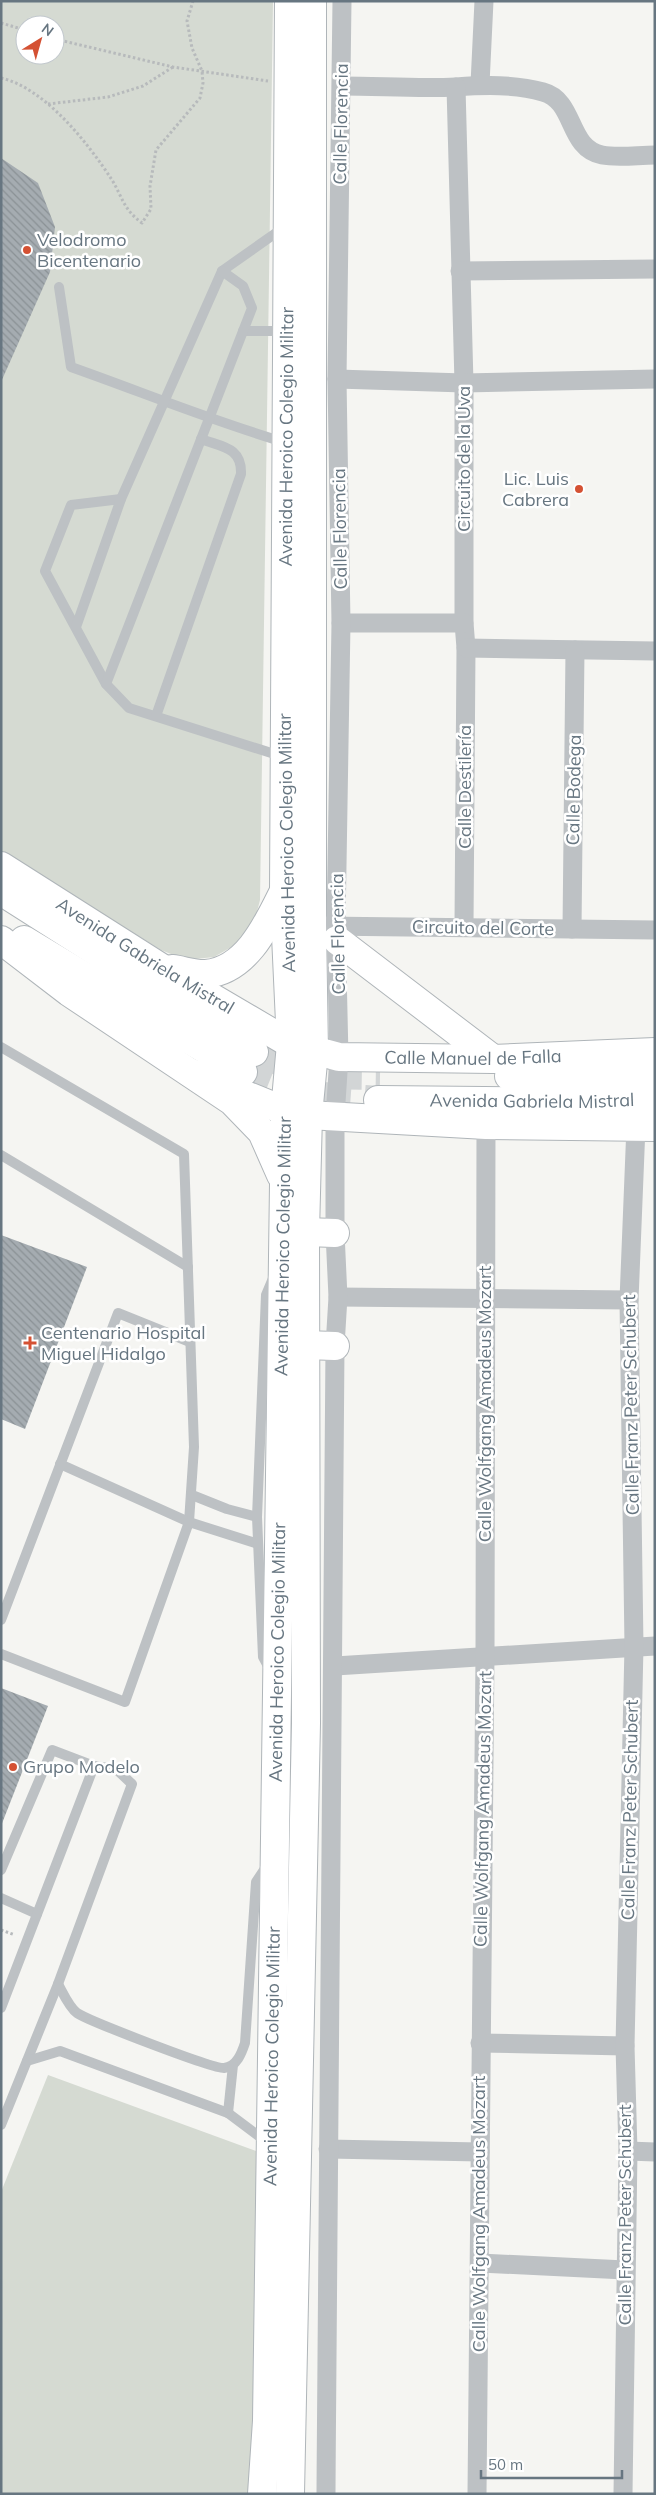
<svg xmlns="http://www.w3.org/2000/svg" width="656" height="2495" font-family="Mulish,sans-serif">
  <defs>
    <pattern id="building-back-hatch" width="6" height="6" patternUnits="userSpaceOnUse" patternTransform="scale(1.25)"><rect width="6" height="6" fill="#a5acb1"/><path d="M-1 5l2 2M0 0l6 6M5-1l2 2" fill="none" stroke="#8a9195"/></pattern>
  </defs>
  <rect width="100%" height="100%" fill="#f5f5f2"/>
  <g fill="#d5dad2" fill-rule="evenodd">
    <path d="M1,1H273L260,900L253,927L235,945L214,957L186,960L161,950L1,851ZM25,25H55V55H25Z"/>
    <path d="M48,2075L259,2152L253,2494H1V2192Z"/>
  </g>
  <g fill="url(#building-back-hatch)">
    <path d="M1,158L38,183L55,227L50,272L1,382Z"/>
    <path d="M1,1235L87,1267L25,1429L1,1419Z"/>
    <path d="M1,1688L48,1706L1,1826Z"/>
  </g>
  <g fill="none" stroke-linecap="round" stroke-linejoin="round">
    <g stroke="#d2d5d6" stroke-width="28" stroke-dasharray="28 14" stroke-linecap="butt">
      <path d="M254,1052L315,1075L380,1076"/>
      <path d="M243,1072L298,1094L378,1100"/>
    </g>
    <g stroke="#afb5b9" stroke-width="30">
      <g id="secondary">
        <path id="s1" d="M1,866L160,967L291,1044L339,1057L493,1059L655,1052"/>
        <path d="M1,891L254,1052"/>
        <path d="M1,940L69,992L232,1101L262,1132L281,1175"/>
        <path d="M24,940L243,1072"/>
        <path d="M337,940L493,1059"/>
        <path d="M172,969C182,970 196,975 206,974C247,970 267,925 283,893"/>
        <path d="M191,1073L285,1111L308,1115L486,1125L655,1127"/>
        <path d="M509,1076H655"/>
        <path id="s2" d="M378,1100L586,1102L655,1099"/>
        <path d="M305,1232L335,1233"/>
        <path d="M304,1345L335,1346"/>
        <path id="s3" d="M262,2494L267,2421L285,1111L291,1044L284,892L289,1"/>
        <path d="M290,2494L306,1723L305,1232L308,1115L314,1052L312,925V1"/>
      </g>
    </g>
    <g stroke="#b7babc" stroke-width="3" stroke-dasharray="2.5 2.5" stroke-linecap="butt">
      <path d="M1,23L25,30"/>
      <path d="M55,39L173,67L268,81"/>
      <path d="M1,78C45,88 88,143 112,180C123,198 123,209 142,223L151,209L150,186L156,150L200,98L203,83L202,71L192,48L187,21L193,1"/>
      <path d="M48,104L108,97L143,86L173,67"/>
      <path d="M1,1930L15,1935"/>
    </g>
    <g stroke="#bdc1c4" stroke-width="10">
      <path d="M59,287L71,367C142,392 212,421 284,442"/>
      <path d="M243,331H287"/>
      <path d="M121,499L71,505L45,571L106,684L129,708L284,757"/>
      <path d="M76,627L121,499L222,271L283,228"/>
      <path d="M106,684L252,308L243,286L222,271"/>
      <path d="M156,716L241,474C242,447 222,447 201,439"/>
      <path d="M1,1047L184,1154L194,1447L189,1522L125,1702L1,1654"/>
      <path d="M1,1155L188,1267"/>
      <path d="M60,1464L189,1522L258,1544"/>
      <path d="M192,1495L227,1509L257,1517"/>
      <path d="M1,1620L118,1313L190,1342"/>
      <path d="M270,1670L263,1657L257,1517L266,1295L274,1276"/>
      <path d="M1,1870L52,1750L94,1766L116,1769L132,1784L58,1984L1,2125"/>
      <path d="M1,1898L37,1914"/>
      <path d="M58,1984C63,1993 69,2007 77,2013C89,2021 213,2069 224,2068C237,2067 242,2052 245,2043L256,1882L268,1864"/>
      <path d="M1,2008L94,1766"/>
      <path d="M27,2061L60,2051L228,2113L268,2143"/>
      <path d="M228,2113L233,2065"/>
    </g>
    <g stroke="#bdc1c4" stroke-width="19">
      <path d="M480,84L484,1"/>
      <path d="M342,86C380,86 419,89 456,87C484,85 515,84 543,92C576,101 567,148 602,155C618,158 638,155 655,155"/>
      <path d="M456,87L464,383V623L466,648L464,926"/>
      <path d="M460,271L655,269"/>
      <path d="M337,379L464,383L655,379"/>
      <path d="M341,623H464"/>
      <path d="M466,648L655,651"/>
      <path d="M323,926L655,930"/>
      <path d="M572,929L575,650"/>
      <path d="M338,1297L629,1300"/>
      <path d="M335,1666L655,1646"/>
      <path d="M480,2043L625,2046"/>
      <path d="M328,2149L480,2152"/>
      <path d="M628,2151L655,2152"/>
      <path d="M480,2263L625,2270"/>
      <path d="M326,2494C328,2111 335,1728 335,1346L338,1297L335,1233V1117L339,1057L336,926L341,623L337,379L342,1"/>
      <path d="M477,2494L485,1655L486,1125"/>
      <path d="M623,2494L628,2151L625,2046L634,1646L629,1300L636,1126"/>
    </g>
    <use href="#secondary" stroke="#fff" stroke-width="28"/>
  </g>
  <g fill="#d45133" stroke="#fff" stroke-width="2">
    <circle cx="27" cy="250" r="5"/>
    <circle cx="579" cy="489" r="5"/>
    <path d="M27.5 1335.5h5v5h5v5h-5v5h-5v-5h-5v-5h5z"/>
    <circle cx="13" cy="1767" r="5"/>
  </g>
  <g text-anchor="middle" stroke-width="5" stroke-linejoin="round" paint-order="stroke">
    <g font-size="18" fill="#677681" stroke="#fff">
      <text transform="translate(341 124) rotate(-89)" y="6">Calle Florencia</text>
      <text dy="6" stroke="none"><textPath href="#s3" startOffset="2058">Avenida Heroico Colegio Militar</textPath></text>
      <text transform="translate(464 459) rotate(-90)" y="6">Circuito de la Uva</text>
      <text transform="translate(340 529) rotate(-91)" y="6">Calle Florencia</text>
      <text transform="translate(465 787) rotate(-90)" y="6">Calle Destilería</text>
      <text transform="translate(574 790) rotate(-89)" y="6">Calle Bodega</text>
      <text transform="translate(287 843) rotate(-91)" y="6">Avenida Heroico Colegio Militar</text>
      <text transform="translate(483 928) rotate(1)" y="6">Circuito del Corte</text>
      <text transform="translate(338 934) rotate(-91)" y="6">Calle Florencia</text>
      <text dy="6" stroke="none"><textPath href="#s1" startOffset="170">Avenida Gabriela Mistral</textPath></text>
      <text dy="6" stroke="none"><textPath href="#s1" startOffset="524">Calle Manuel de Falla</textPath></text>
      <text dy="6" stroke="none"><textPath href="#s2" startOffset="154">Avenida Gabriela Mistral</textPath></text>
      <text dy="6" stroke="none"><textPath href="#s3" startOffset="1248">Avenida Heroico Colegio Militar</textPath></text>
      <text transform="translate(485 1404) rotate(-90)" y="6">Calle Wolfgang Amadeus Mozart</text>
      <text transform="translate(631 1405) rotate(-91)" y="6">Calle Franz Peter Schubert</text>
      <text dy="6" stroke="none"><textPath href="#s3" startOffset="842">Avenida Heroico Colegio Militar</textPath></text>
      <text transform="translate(483 1809) rotate(-89)" y="6">Calle Wolfgang Amadeus Mozart</text>
      <text transform="translate(630 1810) rotate(-89)" y="6">Calle Franz Peter Schubert</text>
      <text dy="6" stroke="none"><textPath href="#s3" startOffset="438">Avenida Heroico Colegio Militar</textPath></text>
      <text transform="translate(479 2214) rotate(-90)" y="6">Calle Wolfgang Amadeus Mozart</text>
      <text transform="translate(625 2215) rotate(-90)" y="6">Calle Franz Peter Schubert</text>
    </g>
    <g font-size="18" fill="#677681" stroke="#fff" text-anchor="start">
      <text x="37" y="246">Velodromo<tspan x="37" dy="21">Bicentenario</tspan></text>
      <text x="569" y="485" text-anchor="end">Lic. Luis<tspan x="569" dy="21">Cabrera</tspan></text>
      <text x="41" y="1339">Centenario Hospital<tspan x="41" dy="21">Miguel Hidalgo</tspan></text>
      <text x="23" y="1773">Grupo Modelo</text>
    </g>
  </g>
  <rect width="656" height="2495" fill="none" stroke="#677681" stroke-width="5"/>
  <g transform="translate(40 40) rotate(37)"><circle r="24" fill="#ffffff" stroke="#c2c8cd"/>
  <path d="M0-4L9 19L0 12L-9 19Z" fill="#d45133"/>
  <text y="-8" font-size="14" font-weight="bold" text-anchor="middle" fill="#677681">N</text>
  </g>
  <path d="M481 2470v8h141v-8" fill="none" stroke="#677681" stroke-width="2.5"/>
  <text x="488" y="2470" font-size="15" fill="#677681" stroke="#ffffff" stroke-width="4" paint-order="stroke">50 m</text>
</svg>
